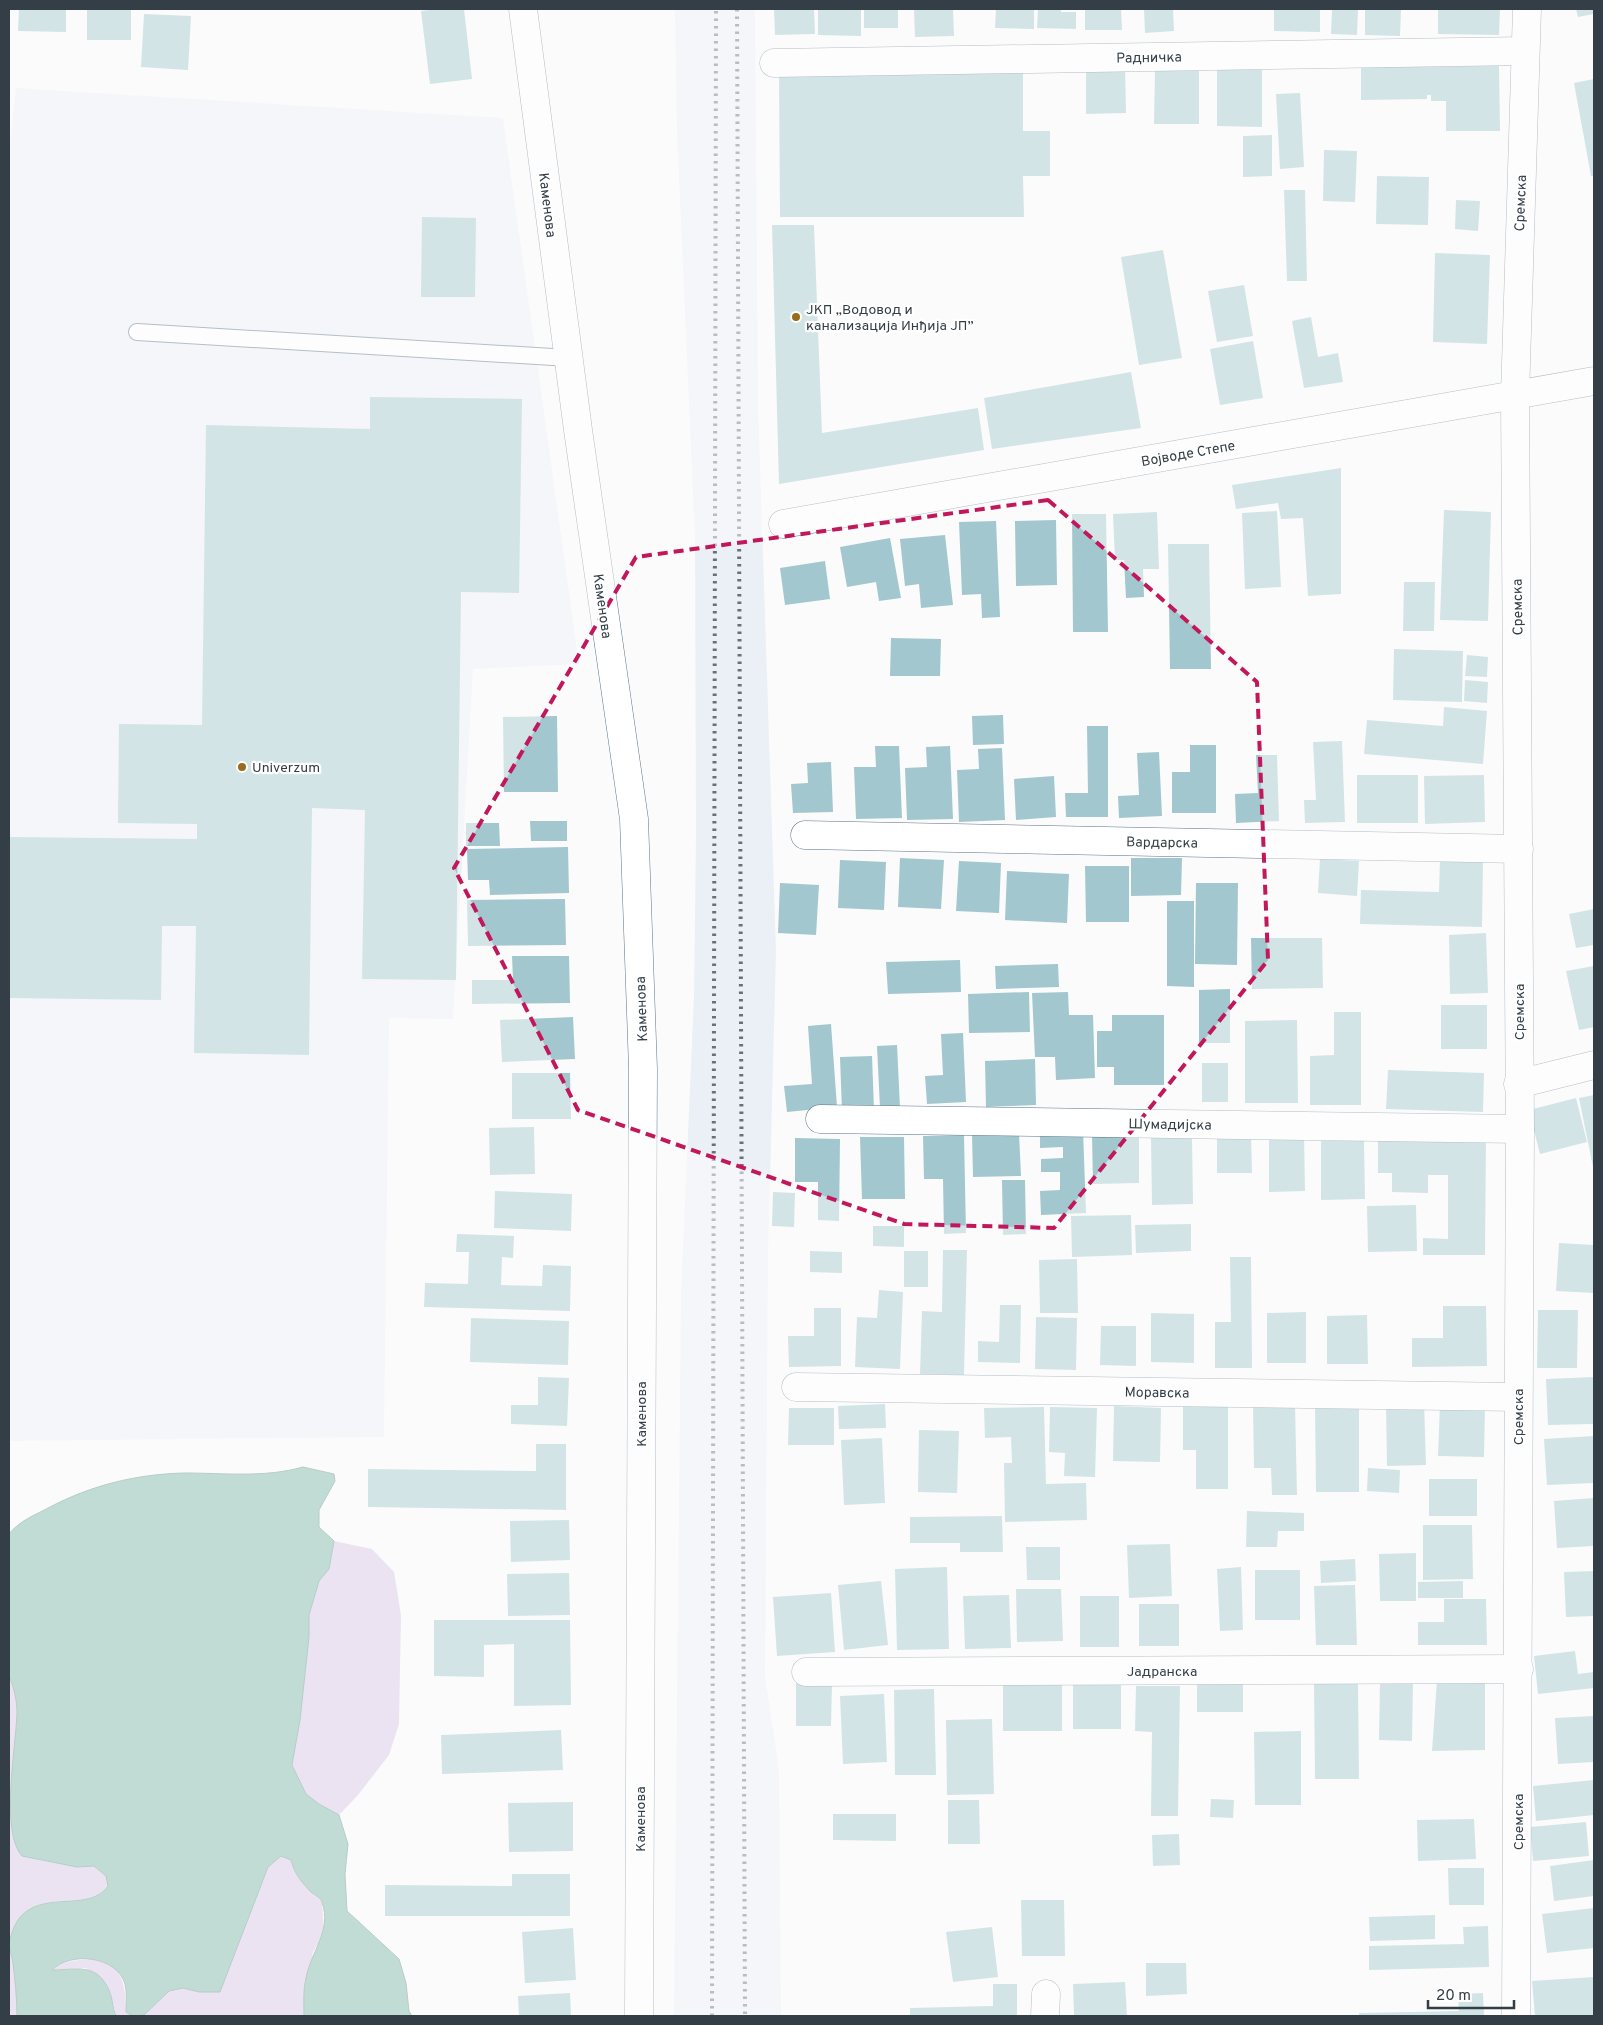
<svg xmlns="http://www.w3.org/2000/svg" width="1603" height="2025" font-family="Overpass,sans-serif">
  <rect width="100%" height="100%" fill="#fbfbfb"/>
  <g fill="#eaf0f6">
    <path d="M675,9H755L758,403L776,951L768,1255L765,1675L779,1770L781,2016H674L681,1295L694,996L696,835L695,538L677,132Z"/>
    <path d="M16,88L503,118L579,664L473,669L453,1019L389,1018L384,1437L9,1441V155Z"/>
  </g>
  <g fill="#d8c6e7">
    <path d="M334,1541L372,1549L394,1572L401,1615L399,1724L389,1755L358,1795L339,1815L319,1804L306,1794L292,1765L300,1720L309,1637V1615L319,1581L329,1569Z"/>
    <path d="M9,1676C14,1688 17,1700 17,1713C16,1747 0,1832 22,1856L77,1867L94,1866L106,1876L108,1886C85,1917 22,1879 10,1940C8,1947 12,1956 13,1963C15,1979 17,2000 17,2016H9Z"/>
    <path d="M281,1856L291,1860C294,1876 309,1891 322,1900L324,1934L313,1952L304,2002V2016H141L169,1991L183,1988L199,1992H220L268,1867Z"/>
    <path d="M90,1959C124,1962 125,1984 126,2012L133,2016H116L110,1991L86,1968L51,1970C63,1961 75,1960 90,1959Z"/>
  </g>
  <path fill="#7bb7a7" stroke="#65938a" d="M303,1467L334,1474L335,1481L319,1510V1527L334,1541L329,1569L319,1581L309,1615V1637L300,1720L292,1765L306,1794L319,1804L339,1815L348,1844L345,1874L347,1911L399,1959L406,1983L409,2011L412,2016H304C304,2004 303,1990 306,1978C311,1951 332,1931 322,1902C321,1898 315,1895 311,1892C302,1883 294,1873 291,1860L281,1856L268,1867L220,1992H199L183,1988L169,1991L144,2015L133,2016L126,2012C126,2004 127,1992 125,1984C117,1956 71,1951 52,1970C77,1970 96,1962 109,1990C113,1998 112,2008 116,2016H17C17,2000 15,1979 13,1963C12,1956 8,1947 10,1940C23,1879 86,1918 108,1886L106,1876L94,1866L77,1867L22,1856C0,1832 16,1747 17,1713C17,1700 14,1688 9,1676V1534C19,1521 35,1515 50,1507C92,1485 137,1474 185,1473C224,1473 264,1478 303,1467Z"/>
  <g fill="#a2c7ce">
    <path d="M19,9H66V32L18,31Z"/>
    <rect x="87" y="9" width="44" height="31"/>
    <path d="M439,9H464L472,79L430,84L421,11Z"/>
    <path d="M774,9H814L815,34L775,35Z"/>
    <path d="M818,9H861V36L818,35Z"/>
    <rect x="864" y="9" width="34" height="19"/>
    <path d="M914,9H953L954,36L915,37Z"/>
    <path d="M996,9H1034V29L995,28Z"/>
    <path d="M1038,9H1061V12H1076V29L1037,28Z"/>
    <path d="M1085,9H1121L1122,30H1085Z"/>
    <path d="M1144,9H1173L1174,31L1145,33Z"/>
    <path d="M1274,9H1320V32L1274,31Z"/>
    <path d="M1332,9H1358L1357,35L1331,34Z"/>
    <path d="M1365,9H1401L1400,36L1365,35Z"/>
    <path d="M1438,9H1500L1499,35L1438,34Z"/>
    <path d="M1576,9H1594V14L1578,17Z"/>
    <path d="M144,14L191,16L188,70L141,67Z"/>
    <path d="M1125,65L1126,113L1086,114V66Z"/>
    <path d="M1499,66L1500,131H1446V101H1431V95H1427V99L1361,100V67Z"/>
    <path d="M1217,69L1262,70V127L1217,126Z"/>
    <path d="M1155,71H1199V124H1154Z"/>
    <path d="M1023,73V131H1050V176H1023L1024,217H780L779,74Z"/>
    <path d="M1594,79V176H1591L1574,83Z"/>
    <path d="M1300,93L1304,167L1280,169L1276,94Z"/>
    <path d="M1272,135V176L1243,177V136Z"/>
    <path d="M1324,150L1357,151L1355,202L1323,201Z"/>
    <path d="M1377,176L1429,177L1428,225L1376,224Z"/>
    <path d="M1284,190H1305L1307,281H1287Z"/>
    <path d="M1456,200L1480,201L1478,231L1455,229Z"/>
    <path d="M422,217L476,218L475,297H421Z"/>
    <path d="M772,225H814L822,433L978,408L984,450L779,484Z"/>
    <path d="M1163,250L1182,358L1139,365L1121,257Z"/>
    <path d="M1435,253L1490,255L1487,344L1433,342Z"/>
    <path d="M1244,285L1253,336L1217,342L1208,291Z"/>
    <path d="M1311,317L1318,357L1338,353L1343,382L1304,388L1292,321Z"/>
    <path d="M1253,341L1263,398L1220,405L1210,349Z"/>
    <path d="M1131,372L1141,428L992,449L984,398Z"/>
    <path d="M370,397L522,399L519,593L461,592L456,980L362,979L365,810L312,808L309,1055L194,1053L196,926H162L161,1000L9,998V837L197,839V824L118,823L119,724L202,725L206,425L370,429Z"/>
    <path d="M1341,468V594L1308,596L1303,518L1281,519L1278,503L1236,509L1232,485Z"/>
    <path d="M1444,510L1491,512L1488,621L1440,620Z"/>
    <path d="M1277,511L1281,587L1245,589L1242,513Z"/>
    <path d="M1157,512L1159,569H1143L1144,597L1126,598L1124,560H1115L1113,514Z"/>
    <path d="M1072,514H1106L1108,632H1073Z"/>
    <path d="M1056,520L1057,585L1016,586L1015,521Z"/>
    <path d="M996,521L1000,617L982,618L981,594L962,595L959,522Z"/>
    <path d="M945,535L953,605L921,608L919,584L905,586L900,539Z"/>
    <path d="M890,538L901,598L879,601L876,582L847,587L840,547Z"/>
    <path d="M1168,544H1209L1211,669H1170Z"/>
    <path d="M825,561L830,599L785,605L780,568Z"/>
    <path d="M1404,582H1435L1434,631H1403Z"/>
    <path d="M891,638L941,639L940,676H890Z"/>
    <path d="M1394,649L1463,651L1462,702L1393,700Z"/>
    <path d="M1467,655L1488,657L1487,677L1465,676Z"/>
    <path d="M1465,680L1488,682L1487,703L1464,701Z"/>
    <path d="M1444,707L1487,711L1483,764L1364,754L1367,720L1443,726Z"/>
    <path d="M1003,715L1004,744L973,745L972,716Z"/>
    <path d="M557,716L558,792H504L503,717Z"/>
    <path d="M1087,726H1108V817H1066L1065,793H1088Z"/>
    <path d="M1342,741L1345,822L1305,823L1304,800H1316L1313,742Z"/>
    <path d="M1190,745H1216V813H1172V772H1190Z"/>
    <path d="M875,746H899L902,818L856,819L854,767H876Z"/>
    <path d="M950,746L953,819L907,820L905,768L927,767L926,747Z"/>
    <path d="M1002,748L1005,820L959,822L957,770L979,769L978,749Z"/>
    <path d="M1159,752L1162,816L1119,818L1118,796L1139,795L1137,753Z"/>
    <path d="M1256,755H1277L1279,821L1236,823L1235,794L1258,793Z"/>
    <path d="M831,762L833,812L793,813L791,784L808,783L807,763Z"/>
    <rect x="1357" y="775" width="61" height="48"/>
    <path d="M1484,775L1485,822L1425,824L1424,776Z"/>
    <path d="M1054,776L1056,817L1016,820L1014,779Z"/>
    <path d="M530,821H567V841H531Z"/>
    <path d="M466,823H499L500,846H466Z"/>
    <path d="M568,847L569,893L490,895L489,880H468L467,849Z"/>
    <path d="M900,858L944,860L941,909L898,907Z"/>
    <path d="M1131,858H1182L1181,895L1131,896Z"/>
    <path d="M1320,859L1359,861L1357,896L1318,893Z"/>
    <path d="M1440,859H1483L1482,927L1360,924L1361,890L1439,892Z"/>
    <path d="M840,860L886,862L884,910L838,908Z"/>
    <path d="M959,861L1001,863L999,913L956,911Z"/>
    <path d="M1085,866H1129V922H1086Z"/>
    <path d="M1007,871L1069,874L1067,923L1005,920Z"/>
    <path d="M780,883L819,885L816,935L778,933Z"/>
    <path d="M1196,883H1238L1237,965L1195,964Z"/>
    <path d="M565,899L566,945L468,946L467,900Z"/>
    <path d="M1167,901H1194V987L1167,986Z"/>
    <path d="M1594,909V945L1576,948L1569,914Z"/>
    <path d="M1486,933L1488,993L1450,994L1449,935Z"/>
    <path d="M1251,938H1322L1323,988L1252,989Z"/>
    <path d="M512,956H569L570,1003L472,1004V980H513Z"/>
    <path d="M960,960L961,992L888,994L886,962Z"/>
    <path d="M1058,964L1059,987L996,989L995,966Z"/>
    <path d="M1594,966V1027L1579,1030L1566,971Z"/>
    <path d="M1230,989V1043H1199V990Z"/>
    <path d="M1029,992L1030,1032L969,1033L968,994Z"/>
    <path d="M1068,992L1069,1015H1093L1095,1078L1056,1080L1055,1057H1035L1032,993Z"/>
    <rect x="1441" y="1005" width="46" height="44"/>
    <path d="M1334,1012H1361V1105H1310V1056L1334,1055Z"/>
    <path d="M1112,1015H1164V1085H1114V1067H1097V1031H1112Z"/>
    <path d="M573,1017L575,1059L502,1062L500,1020Z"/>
    <path d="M1297,1020L1298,1103H1245V1021Z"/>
    <path d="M831,1024L837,1107L787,1112L784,1086L812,1084L808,1026Z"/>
    <path d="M963,1033L966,1102L927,1104L925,1076L943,1075L941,1034Z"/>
    <path d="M897,1045L900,1108H880L877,1046Z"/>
    <path d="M872,1056L874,1110L842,1111L840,1057Z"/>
    <path d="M1035,1059L1036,1105L986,1107L985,1061Z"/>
    <rect x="1202" y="1063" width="26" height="39"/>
    <path d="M1388,1070L1484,1073L1483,1112L1386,1109Z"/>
    <path d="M512,1073H570L571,1119H512Z"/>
    <path d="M1594,1095V1166L1593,1167L1579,1098Z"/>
    <path d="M1576,1098L1587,1142L1540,1154L1529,1110Z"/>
    <path d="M534,1127L535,1174L490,1175L489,1128Z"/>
    <path d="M1083,1130L1086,1213L1041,1215L1040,1191L1060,1190V1172H1041V1159L1063,1158V1147L1040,1148V1131Z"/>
    <path d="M1019,1133L1021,1176L973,1177L972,1134Z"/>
    <path d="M1139,1134V1183L1093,1184L1092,1135Z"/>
    <path d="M1304,1134L1305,1191L1269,1192V1135Z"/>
    <path d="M1378,1134L1486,1135L1485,1255H1423V1238L1448,1239V1175H1428V1193L1392,1192V1173H1378Z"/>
    <path d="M964,1135L966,1233L944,1234L943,1179H924L923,1136Z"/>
    <path d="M1251,1135L1252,1173H1217V1136Z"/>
    <path d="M860,1137H904L905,1199H862Z"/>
    <path d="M795,1138L840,1139L839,1221L818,1220V1182H795Z"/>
    <path d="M1151,1138H1192L1193,1204L1152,1205Z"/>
    <path d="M1321,1141H1364L1365,1199L1321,1200Z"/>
    <path d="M1002,1180H1025L1026,1234L1003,1235Z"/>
    <path d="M495,1191L572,1194L571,1231L494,1228Z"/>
    <path d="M773,1192L795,1193L794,1227L772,1226Z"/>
    <path d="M1416,1205L1417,1251L1368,1252L1367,1206Z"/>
    <path d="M1131,1215L1132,1255L1072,1257L1071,1216Z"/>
    <path d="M1191,1224V1251L1136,1253L1135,1225Z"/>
    <path d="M873,1226H904V1247L873,1246Z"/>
    <path d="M457,1234L514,1236L513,1258L502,1257L501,1285L542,1286L543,1265L571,1266L570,1311L424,1307L425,1283L468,1284L469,1252H456Z"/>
    <path d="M1559,1243L1594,1245V1293L1556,1291Z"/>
    <path d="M943,1250H967L964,1375L920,1374L922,1311L942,1312Z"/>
    <path d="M810,1251L842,1252V1273L810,1272Z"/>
    <rect x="904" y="1251" width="24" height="36"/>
    <path d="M1230,1257H1251L1252,1368H1215V1322H1231Z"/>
    <path d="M1077,1259L1078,1313H1040L1039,1260Z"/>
    <path d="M879,1290L903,1292L900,1369L855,1367L857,1317L877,1318Z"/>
    <path d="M1000,1305H1021L1020,1363L978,1362V1341L999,1342Z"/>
    <path d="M1443,1306H1486L1487,1366L1412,1367V1338H1443Z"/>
    <path d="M814,1308H841V1366L789,1367L788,1336H814Z"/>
    <path d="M1538,1310H1578L1577,1368H1537Z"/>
    <path d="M1306,1312V1363H1267V1313Z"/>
    <path d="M1151,1313L1194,1314V1363L1151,1362Z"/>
    <path d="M1367,1315L1368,1364H1327V1316Z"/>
    <path d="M1036,1317L1077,1318L1076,1370L1035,1369Z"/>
    <path d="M471,1318L569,1321L568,1365L470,1362Z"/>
    <path d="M1101,1326H1136V1366L1100,1365Z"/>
    <path d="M538,1377L569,1378L567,1426L511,1424V1405H538Z"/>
    <path d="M1594,1377V1424L1548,1425L1546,1379Z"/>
    <path d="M1386,1402H1424L1426,1465L1387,1466Z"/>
    <path d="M885,1404L886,1428L839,1429L838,1406Z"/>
    <path d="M1253,1404H1295L1297,1495H1272L1271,1468H1254Z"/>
    <path d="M1315,1404H1359V1492H1316Z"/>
    <path d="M1440,1405L1485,1406L1484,1457L1438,1456Z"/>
    <path d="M1114,1406L1161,1408L1160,1462L1113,1461Z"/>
    <path d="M1183,1406L1228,1407V1489H1196V1450H1183Z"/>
    <path d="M1044,1407L1046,1484L1086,1483L1087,1520L1005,1522L1004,1463H1012L1011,1437L985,1438L984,1408Z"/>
    <path d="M1050,1407L1097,1408L1095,1477L1064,1476L1065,1453L1049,1452Z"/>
    <path d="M789,1408H834V1445H788Z"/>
    <path d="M919,1430L959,1431L957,1493L918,1492Z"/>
    <path d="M1594,1436V1483L1547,1485L1544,1439Z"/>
    <path d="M882,1438L885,1503L844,1505L841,1440Z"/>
    <path d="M536,1444H566V1510L368,1507V1469L536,1471Z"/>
    <path d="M1368,1468L1400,1470L1399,1493L1367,1491Z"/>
    <rect x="1429" y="1479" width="48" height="37"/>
    <path d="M1594,1498V1546L1557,1548L1554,1501Z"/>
    <path d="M1247,1511L1304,1513V1531H1278L1277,1547H1246Z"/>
    <path d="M1002,1516L1003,1552H960V1543H910V1517Z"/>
    <path d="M569,1520L570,1560L511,1562L510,1521Z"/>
    <path d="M1423,1525H1472L1473,1579L1423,1580Z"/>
    <path d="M1170,1544L1172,1596L1129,1598L1127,1545Z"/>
    <path d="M1026,1547H1060V1580H1027Z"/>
    <path d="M1416,1553V1601H1380L1379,1554Z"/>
    <path d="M1355,1559L1356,1581L1321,1583L1320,1561Z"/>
    <path d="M947,1567L949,1649L897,1650L895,1569Z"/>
    <path d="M1241,1567L1243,1630L1220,1631L1217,1569Z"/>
    <rect x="1255" y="1570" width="45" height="50"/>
    <path d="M1594,1571V1616L1566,1617L1564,1572Z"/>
    <path d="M569,1573L570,1615L508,1616L507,1574Z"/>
    <path d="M881,1581L888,1645L844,1650L838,1585Z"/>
    <path d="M1463,1581V1598H1418V1582Z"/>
    <path d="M1355,1585L1357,1645H1316L1314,1586Z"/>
    <path d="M1016,1589H1061L1063,1641L1017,1642Z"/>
    <path d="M831,1593L835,1652L777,1656L773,1597Z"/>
    <path d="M1009,1595L1011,1648L965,1649L963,1596Z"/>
    <rect x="1080" y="1596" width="39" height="51"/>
    <path d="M1444,1599H1486L1487,1645H1418V1622H1444Z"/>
    <rect x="1139" y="1604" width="40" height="42"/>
    <path d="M434,1620H570L571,1705L514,1706V1644L484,1645V1677L434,1676Z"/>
    <path d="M1575,1651L1578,1674L1594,1672V1688L1538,1694L1534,1656Z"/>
    <path d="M1437,1680H1485V1750L1432,1751Z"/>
    <path d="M1121,1681V1729H1073V1682Z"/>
    <path d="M1314,1681L1358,1682L1359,1779H1315Z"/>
    <path d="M1380,1682H1413L1412,1741L1379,1740Z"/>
    <path d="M796,1683L832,1684L831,1726H796Z"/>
    <rect x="1197" y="1683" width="46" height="29"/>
    <rect x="1003" y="1685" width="59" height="46"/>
    <path d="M1136,1686H1180L1178,1816H1151L1152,1732L1135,1731Z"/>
    <path d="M934,1689L936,1775H895L894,1690Z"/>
    <path d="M884,1694L887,1762L843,1764L840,1696Z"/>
    <path d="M1594,1716V1762L1558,1764L1555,1718Z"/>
    <path d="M992,1719L994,1794L947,1795L946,1720Z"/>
    <path d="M561,1730L563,1770L442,1774L441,1735Z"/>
    <path d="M1301,1731V1805H1255L1254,1732Z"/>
    <path d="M1594,1780V1815L1536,1821L1533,1786Z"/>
    <path d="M1211,1799L1234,1800L1233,1818L1210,1817Z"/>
    <path d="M948,1800H979L980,1844H948Z"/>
    <path d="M573,1802V1851L509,1852L508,1803Z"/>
    <path d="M833,1814H896V1841L833,1840Z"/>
    <path d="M1474,1819L1476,1859L1418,1861L1417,1820Z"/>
    <path d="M1586,1822L1589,1856L1533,1861L1530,1827Z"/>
    <path d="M1179,1834L1180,1865L1153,1866L1152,1835Z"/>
    <path d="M1594,1860V1896L1554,1901L1550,1866Z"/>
    <path d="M1448,1868H1484V1905H1449Z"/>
    <path d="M512,1874H570V1916H385V1885L512,1886Z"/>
    <path d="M1021,1900H1064L1065,1956H1022Z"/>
    <path d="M1594,1908V1948L1547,1953L1542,1914Z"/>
    <path d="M1435,1915V1939L1370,1941L1369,1917Z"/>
    <path d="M1488,1926L1489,1967L1369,1970V1946L1464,1944L1463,1927Z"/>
    <path d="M992,1927L998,1977L953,1982L946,1932Z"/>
    <path d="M573,1928L576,1980L525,1983L522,1932Z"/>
    <path d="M1146,1963H1186L1187,1994L1146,1996Z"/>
    <path d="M1594,1977V2016H1535L1532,1981Z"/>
    <path d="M1125,1982L1127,2016H1074L1073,1984Z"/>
    <path d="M993,1984H1017V2016H910V2008L993,2006Z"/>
    <path d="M570,1993L571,2016H519L518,1996Z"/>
    <path d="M1483,1993L1484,2016H1359V2013L1459,2011L1458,1994Z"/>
  </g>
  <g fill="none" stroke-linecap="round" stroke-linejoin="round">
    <g stroke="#5d7588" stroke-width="18">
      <path id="lane" d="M137,332L569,358"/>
    </g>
    <g stroke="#5d7588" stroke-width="29">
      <g id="street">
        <path d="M523,9L578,430L634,819L643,1069L639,2016"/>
        <path d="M774,63L1524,51"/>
        <path d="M783,524L1594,381"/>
        <path d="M805,835L1519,849"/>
        <path d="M1518,1084L1594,1065"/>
        <path d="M820,1119L1520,1129"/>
        <path d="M796,1387L1518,1397"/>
        <path d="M806,1672L1519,1669"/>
        <path d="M1045,2016L1046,1994"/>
        <path d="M1516,2016L1520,1129L1515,396L1527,9"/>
      </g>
    </g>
    <use href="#lane" stroke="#fff" stroke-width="16"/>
    <use href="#street" stroke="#fff" stroke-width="28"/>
    <g stroke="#697177" stroke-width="4" stroke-dasharray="2.5 5" stroke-linecap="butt">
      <path d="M737,9L745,2016"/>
      <path d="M712,2016L716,9"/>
    </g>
  </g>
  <path d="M0 0H1603V2025H0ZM1048,500L1257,682L1268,960L1054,1228L904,1224L578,1110L454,868L636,557Z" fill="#fbfbfb" fill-opacity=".55" fill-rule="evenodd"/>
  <path fill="none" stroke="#c2185b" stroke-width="4" stroke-dasharray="10 6" stroke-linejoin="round" d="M1048,500L1257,682L1268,960L1054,1228L904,1224L578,1110L454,868L636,557Z"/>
  <g fill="#9b6b1d" stroke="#fff" stroke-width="2">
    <circle cx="796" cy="317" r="5"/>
    <circle cx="242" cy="767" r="5"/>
  </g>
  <g text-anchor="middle" stroke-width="4.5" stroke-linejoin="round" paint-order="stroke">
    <g font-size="14" fill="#333e46" stroke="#fff">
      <text transform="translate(1149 57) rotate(-1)" y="5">Радничка</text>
      <text transform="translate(1520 203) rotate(-88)" y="5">Сремска</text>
      <text transform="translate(548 205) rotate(83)" y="5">Каменова</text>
      <text transform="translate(1188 453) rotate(-10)" y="5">Војводе Степе</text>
      <text transform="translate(603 606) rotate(82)" y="5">Каменова</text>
      <text transform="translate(1517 607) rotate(-91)" y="5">Сремска</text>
      <text transform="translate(1162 842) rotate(1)" y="5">Вардарска</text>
      <text transform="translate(641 1009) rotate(-92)" y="5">Каменова</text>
      <text transform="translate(1519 1012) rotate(-90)" y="5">Сремска</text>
      <text transform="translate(1170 1124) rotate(1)" y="5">Шумадијска</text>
      <text transform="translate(1157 1392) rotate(1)" y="5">Моравска</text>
      <text transform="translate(641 1414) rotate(-90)" y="5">Каменова</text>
      <text transform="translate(1518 1417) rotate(-90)" y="5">Сремска</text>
      <text x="1162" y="1676">Јадранска</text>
      <text transform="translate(640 1819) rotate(-90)" y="5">Каменова</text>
      <text transform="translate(1518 1822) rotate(-90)" y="5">Сремска</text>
    </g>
    <g font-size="14" fill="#333e46" stroke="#fff" text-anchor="start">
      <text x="806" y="314">ЈКП „Водовод и<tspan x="806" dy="16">канализација Инђија ЈП”</tspan></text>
      <text x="252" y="772">Univerzum</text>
    </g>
  </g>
  <rect width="1603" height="2025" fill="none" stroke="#333e46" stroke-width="20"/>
  <path d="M1428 2000v8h86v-8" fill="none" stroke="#333e46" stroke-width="2.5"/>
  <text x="1436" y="2000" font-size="15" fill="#333e46" stroke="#ffffff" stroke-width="4" paint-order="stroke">20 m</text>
</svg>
